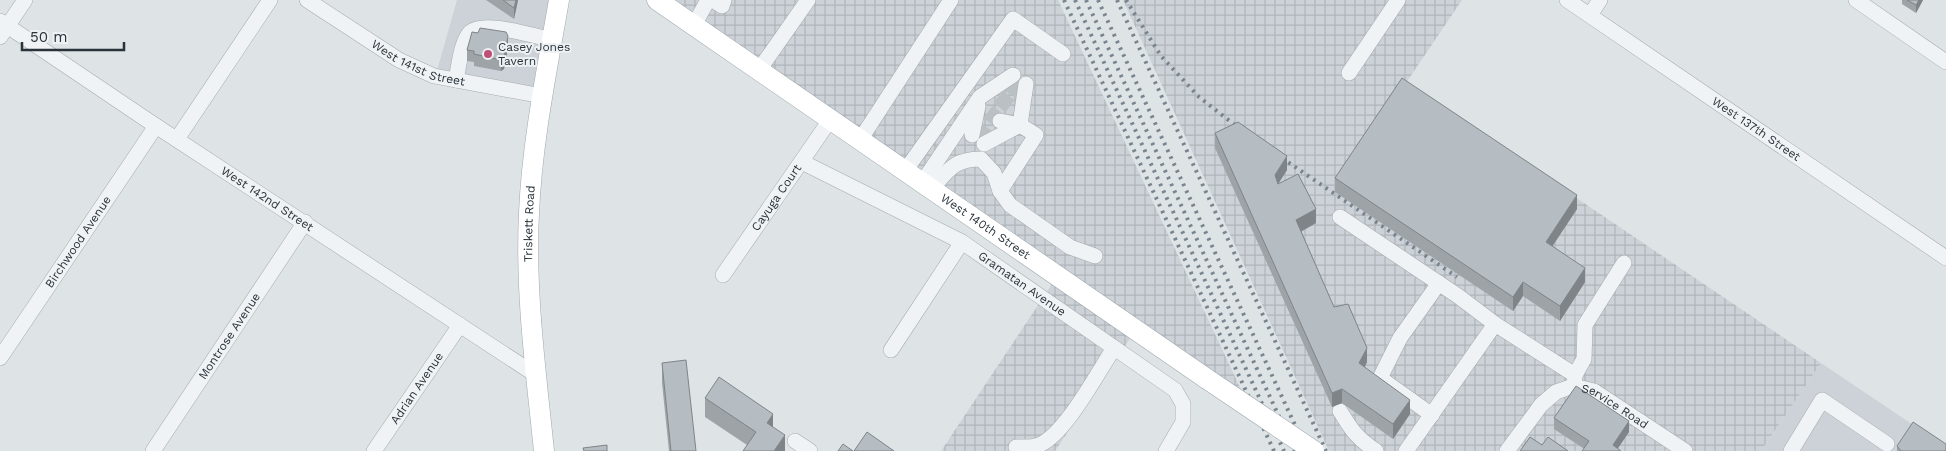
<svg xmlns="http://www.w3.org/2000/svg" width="1946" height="451" font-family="'Work Sans',sans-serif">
  <defs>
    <pattern id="industrial-grid" width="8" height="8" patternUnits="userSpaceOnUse" patternTransform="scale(1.25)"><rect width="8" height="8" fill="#ccd2d7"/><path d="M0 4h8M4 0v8" fill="none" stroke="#afb5b9"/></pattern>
  </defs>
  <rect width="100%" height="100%" fill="#dee3e6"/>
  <g fill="#ccd2d7">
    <path d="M457,0H555L538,91L436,74Z"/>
    <path d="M1821,363L1946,447V451H1761Z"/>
  </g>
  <g fill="url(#industrial-grid)">
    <path d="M669,0H1058L1254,417L1131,337L1055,451H941L1060,272Z"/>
    <path d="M1123,0H1462L1406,83L1821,363L1761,451H1329Z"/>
  </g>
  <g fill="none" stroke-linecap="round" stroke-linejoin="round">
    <g stroke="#bac0c4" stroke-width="15" stroke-dasharray="15 8" stroke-linecap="butt">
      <path d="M1007,83L1020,92"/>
      <path d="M998,97L1010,106"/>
      <path d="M988,112L1000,121"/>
      <path d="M976,129L989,138"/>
    </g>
    <g stroke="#a4abaf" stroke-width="16">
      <g id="minor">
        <path id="s1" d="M307,0L399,60L434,76L542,96"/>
        <path d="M713,0L722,6L724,0"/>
        <path id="s2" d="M1567,0L1946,258"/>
        <path d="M1856,0L1946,62"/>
        <path d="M1590,15L1600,0"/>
        <path id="s3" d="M0,21L156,126L536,375"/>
        <path d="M694,25L708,0"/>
        <path d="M0,37L25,0"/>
        <path d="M759,70L808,0"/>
        <path d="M1349,73L1398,0"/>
        <path d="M456,80C459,66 460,48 468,35C478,18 534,36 552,40"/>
        <path d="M1020,125L1026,84"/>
        <path d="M972,135L978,106"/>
        <path d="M177,139L270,0"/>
        <path d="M860,140L951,0"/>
        <path d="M984,144L1020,125"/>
        <path id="s4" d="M802,162L962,242L1175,390L1183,404V422L1166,451"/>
        <path d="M905,171L1013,19L1063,54"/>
        <path d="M922,183L980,97L1013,75"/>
        <path d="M931,190C948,170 954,159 981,159L994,173L1000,191L1010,205L1070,247L1095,256"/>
        <path d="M1000,191L1036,135L1020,125L1000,121"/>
        <path d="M1340,217L1458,296L1495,324"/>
        <path id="s5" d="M723,275L830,120"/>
        <path d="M891,350L962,242"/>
        <path id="s6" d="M0,358L156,126"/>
        <path d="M1574,385L1575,375L1584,359L1585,325L1624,263"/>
        <path d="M1340,411C1352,431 1357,438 1376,451"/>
        <path d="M1432,415L1380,378L1400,338L1439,283"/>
        <path d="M795,441L810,451"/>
        <path d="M1016,447C1022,447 1032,448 1039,445C1065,435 1098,372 1114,348"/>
        <path id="s7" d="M153,451L305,222"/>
        <path id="s8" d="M374,451L460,325"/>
        <path d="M1406,451L1495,324L1575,375"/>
        <path id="s9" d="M1507,451L1541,405L1556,392L1573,386L1594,391L1685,451"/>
        <path d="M1791,451L1822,400L1887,444"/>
      </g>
    </g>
    <g stroke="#9fa9b0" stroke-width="21">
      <g id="major">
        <path id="s10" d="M657,0L1207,379"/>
        <path id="s11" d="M544,451C536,373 525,292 529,213C532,142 547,70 559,0"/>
      </g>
    </g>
    <use href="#minor" stroke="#f0f3f5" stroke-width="15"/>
    <use href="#major" stroke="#fff" stroke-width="20"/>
    <g stroke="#79858e" stroke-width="4" stroke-dasharray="2.5 5" stroke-linecap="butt">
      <path d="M1064,0L1274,451"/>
      <path d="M1075,0L1284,451"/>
      <path d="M1086,0L1295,451"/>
      <path d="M1098,0L1307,451"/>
      <path d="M1117,0L1326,451"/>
      <path d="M1126,0L1161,56L1199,97L1245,133"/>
      <path d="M1276,154L1457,277"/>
    </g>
    <g stroke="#9fa9b0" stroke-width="21" stroke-linecap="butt">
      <path id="major-bridge" d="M1207,379L1314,451"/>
    </g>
    <use href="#major-bridge" stroke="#fff" stroke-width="20"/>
  </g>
  <g fill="#9da3a7">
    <path d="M486,0H518L514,19Z"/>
    <path d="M1902,0H1923L1916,13L1902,4Z"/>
    <path d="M508,47L504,69L501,71L474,66V62L467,61V50Z"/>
    <path d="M1215,133L1287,170L1278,184L1316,223L1301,232L1334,307L1367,362L1364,368L1410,414L1393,439L1342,403L1332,407L1215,148Z"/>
    <path d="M1335,178L1577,209L1552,246L1585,282L1560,321L1523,296L1513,311L1335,192Z"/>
    <path d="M662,363L696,451H669L662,383Z"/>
    <path d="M705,398L773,427L785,451L747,445L705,417Z"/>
    <path d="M1554,418L1629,432L1618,448H1583L1554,429Z"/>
    <path d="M1897,446L1946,451H1897Z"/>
  </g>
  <g fill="#7f8488">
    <path d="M516,0H518L514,19V8Z"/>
    <path d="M1919,0H1923L1916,13V5Z"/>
    <path d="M508,36V47L504,69L501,71V60Z"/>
    <path d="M1287,156V170L1275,189V175Z"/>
    <path d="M1577,195V209L1546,256V242Z"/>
    <path d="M1316,209V223L1296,234V220Z"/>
    <path d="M1585,268V282L1560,321V306Z"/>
    <path d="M1523,282V296L1513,311V297Z"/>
    <path d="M1367,348V362L1359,378V363Z"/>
    <path d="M1342,389V403L1332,407V393Z"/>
    <path d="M1410,400V414L1393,439V424Z"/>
    <path d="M773,414V433L767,423Z"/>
    <path d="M1629,421V432L1616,451L1613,445Z"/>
    <path d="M785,435V451H774Z"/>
  </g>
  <g fill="#b6bdc2" stroke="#7f8488">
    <path d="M503,0H516L514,8Z"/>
    <path d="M1907,0H1919L1916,5Z"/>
    <path d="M480,28L506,32L508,36L504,58L501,60L474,54V51L467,50L472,32L478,33Z"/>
    <path d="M1402,78L1577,195L1546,242L1585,268L1560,306L1523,282L1513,297L1335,178Z"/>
    <path d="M1238,122L1287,156L1275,175L1278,184L1298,174L1316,209L1296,220L1334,307L1348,304L1367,348L1359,363L1410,400L1393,424L1342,389L1332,393L1215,133Z"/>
    <path d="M686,360L696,451H671L662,363Z"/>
    <path d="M719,377L773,414L767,423L785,435L774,451H743L756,432L705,398Z"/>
    <path d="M1576,386L1629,421L1613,445L1621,451H1582L1589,441L1554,418Z"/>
    <path d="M1913,422L1946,444V451H1901L1897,446Z"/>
    <path d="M867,432L894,451H854Z"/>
    <path d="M1530,437L1542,445L1548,437L1568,451H1520Z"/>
    <path d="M843,444L853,451H838Z"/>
    <path d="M607,445V451H584L583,448Z"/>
  </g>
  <circle fill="#be5075" stroke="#edf1f4" stroke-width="2" cx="488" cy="54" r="5"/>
  <g text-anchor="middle" stroke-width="4" stroke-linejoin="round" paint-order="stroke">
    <g font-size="12" fill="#29333b" stroke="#edf1f4" text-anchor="start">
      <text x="498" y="51">Casey Jones<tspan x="498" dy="14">Tavern</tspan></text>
    </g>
    <g font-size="12" fill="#29333b" stroke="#edf1f4">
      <text dy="4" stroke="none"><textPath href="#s1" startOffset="129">West 141st Street</textPath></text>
      <text dy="4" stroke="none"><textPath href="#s2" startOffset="229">West 137th Street</textPath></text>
      <text dy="4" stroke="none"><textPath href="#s3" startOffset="321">West 142nd Street</textPath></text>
      <text dy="4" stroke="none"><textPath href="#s5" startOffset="94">Cayuga Court</textPath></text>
      <text dy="4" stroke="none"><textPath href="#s11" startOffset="228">Triskett Road</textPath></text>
      <text dy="4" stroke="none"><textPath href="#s10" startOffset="399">West 140th Street</textPath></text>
      <text dy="4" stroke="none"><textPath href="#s6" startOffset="140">Birchwood Avenue</textPath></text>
      <text dy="4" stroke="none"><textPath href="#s4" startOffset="252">Gramatan Avenue</textPath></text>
      <text dy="4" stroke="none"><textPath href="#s7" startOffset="138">Montrose Avenue</textPath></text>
      <text dy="4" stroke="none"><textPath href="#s8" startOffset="76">Adrian Avenue</textPath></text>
      <text dy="4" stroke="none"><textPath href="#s9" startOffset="142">Service Road</textPath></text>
    </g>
  </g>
  <path d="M22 42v8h102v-8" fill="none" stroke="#29333b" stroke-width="2.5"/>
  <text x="30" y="42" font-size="15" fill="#29333b" stroke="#edf1f4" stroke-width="4" paint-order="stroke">50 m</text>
</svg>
